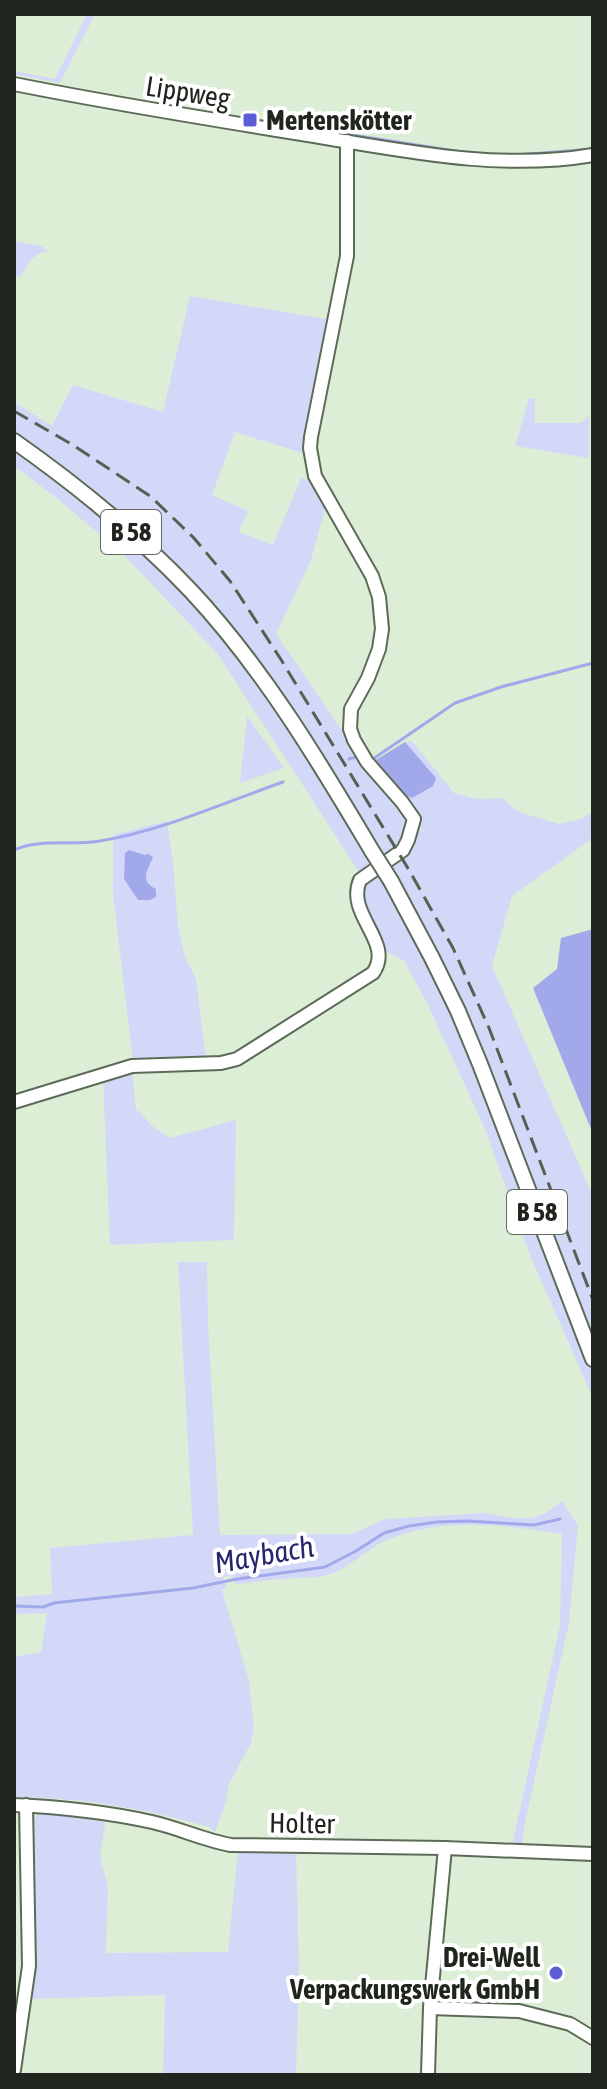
<svg xmlns="http://www.w3.org/2000/svg" width="607" height="2089" font-family="'Asap Condensed',sans-serif">
  <rect width="100%" height="100%" fill="#ddeed7"/>
  <g fill="#d3d8f9">
    <path d="M87,14H95L60,83L14,74V71L55,79Z"/>
    <path d="M14,241L41,246L48,251C32,254 28,263 21,277L14,276Z"/>
    <path d="M190,296L326,319L305,440L306,454L235,432L212,495L248,511L239,532L273,545L301,478L311,481L326,506L311,560L276,634L383,790L406,817L425,833L374,761L411,740L454,793L477,799L502,798L519,812L559,824L581,819L593,811V838L512,896L492,966L593,1196V1398L531,1258L485,1129L463,1081L428,1005L404,961L384,950L363,905V886L359,872L217,653L124,555L54,496L14,466V402L52,426L73,385L163,412Z"/>
    <path d="M529,398L535,399V423H581L589,416V458L515,446Z"/>
    <path d="M247,716L284,768L240,783Z"/>
    <path d="M167,821L173,862L178,926L185,957L196,979L206,1058L133,1061L113,894V835Z"/>
    <path d="M132,1070L136,1111H139L151,1125L170,1138L236,1120L234,1240L110,1245L103,1077Z"/>
    <path d="M178,1262H207L208,1325L220,1535L352,1534L385,1519L486,1513L511,1518H533L549,1511L562,1501L578,1525L569,1623L525,1823L522,1845L513,1841L560,1625L562,1534C503,1525 441,1516 385,1541C365,1550 349,1569 327,1575C317,1578 307,1577 297,1578C276,1579 255,1582 235,1584L232,1575L222,1577L227,1588L222,1590L249,1681L254,1729L251,1743L229,1784L226,1802L215,1832L209,1827C146,1809 80,1797 14,1797V1657L41,1652L47,1613L14,1614V1597L52,1594L50,1548L193,1535Z"/>
    <path d="M44,1812L106,1819L100,1856L108,1887L106,1953L228,1952L238,1850L296,1851L299,1969L296,2075H163L165,1995L28,1999L31,1820L37,1815Z"/>
  </g>
  <g fill="#a2a9ea">
    <path d="M405,742L436,778L433,786L412,798L407,796L374,761Z"/>
    <path d="M129,850L145,855L148,854L153,857C148,870 139,881 156,889V897L150,900H138L124,879L125,853Z"/>
    <path d="M593,929V1134L533,988L557,969L561,938Z"/>
  </g>
  <g fill="none" stroke-linecap="round" stroke-linejoin="round">
    <g stroke="#a2a9ea" stroke-width="3">
      <path d="M14,78L59,87"/>
      <path d="M204,112L462,152"/>
      <path d="M517,155L593,149"/>
      <path d="M349,759L356,757"/>
      <path d="M373,759L455,703L501,687L593,663"/>
      <path d="M14,850C40,838 72,846 100,841C162,831 223,803 283,782"/>
      <path d="M14,1606L43,1607L54,1603L193,1588L237,1579L325,1567L356,1551L384,1533L409,1526L437,1522L467,1521L534,1525L560,1519"/>
    </g>
    <g stroke="#5c6b57" stroke-width="16">
      <g id="minor">
        <path d="M14,84C114,104 214,120 314,136C406,151 500,171 593,155"/>
        <path d="M14,1102L132,1066L221,1063L237,1059L373,973C395,942 345,915 360,880L403,850L408,840L414,819L402,802L367,762L354,740L350,729L351,709L368,678L379,649L382,629L379,597L372,576L315,476L310,448L311,437L347,256V141"/>
        <path d="M14,1805C59,1807 107,1812 152,1822C179,1828 203,1840 231,1845L445,1848L593,1854"/>
        <path d="M430,2008L519,2011L570,2024L593,2038"/>
        <path d="M14,2070L29,1966L26,1805"/>
        <path d="M428,2075L430,2008L445,1848"/>
      </g>
    </g>
    <g stroke="#5c6b57" stroke-width="18">
      <g id="major">
        <path d="M14,441C78,486 137,534 191,591C263,668 318,760 372,851"/>
        <path d="M391,881L432,958L458,1011L480,1064L593,1359"/>
      </g>
    </g>
    <use href="#minor" stroke="#fff" stroke-width="12"/>
    <use href="#major" stroke="#fff" stroke-width="14"/>
    <path stroke="#565f52" stroke-width="3" stroke-dasharray="16 8" stroke-linecap="butt" d="M14,411L73,445L150,496L193,537L230,581L280,658L409,870L453,948L489,1028L593,1300"/>
    <g stroke="#5c6b57" stroke-width="18" stroke-linecap="butt">
      <path id="major-bridge" d="M372,851L391,881"/>
    </g>
    <use href="#major-bridge" stroke="#fff" stroke-width="14"/>
  </g>
  <g fill="#5c5cd4" stroke="#fff" stroke-width="3">
    <rect x="242" y="112" width="16" height="16" rx="4"/>
    <circle cx="556" cy="1973" r="8"/>
  </g>
  <g text-anchor="middle" stroke-width="8" stroke-linejoin="round" paint-order="stroke">
    <g fill="#fff" stroke="#636762" stroke-width="2">
      <rect x="101" y="510" width="60" height="44" rx="6"/>
      <rect x="507" y="1190" width="60" height="44" rx="6"/>
    </g>
    <g font-size="26" font-weight="bold" fill="#20261e">
      <text x="131" y="541">B 58</text>
      <text x="537" y="1221">B 58</text>
    </g>
    <g font-size="28" fill="#20261e" stroke="#fff">
      <text transform="translate(188 92) rotate(9)" y="10">Lippweg</text>
      <text transform="translate(302 1823) rotate(1)" y="10">Holter</text>
    </g>
    <g font-size="28" font-weight="bold" fill="#20261e" stroke="#fff" text-anchor="start">
      <text x="266" y="130">Mertenskötter</text>
      <text x="540" y="1967" text-anchor="end">Drei-Well<tspan x="540" dy="32">Verpackungswerk GmbH</tspan></text>
    </g>
    <g font-size="30" font-style="italic" fill="#28246e" stroke="#fff">
      <text transform="translate(264 1555) rotate(-10)" y="10">Maybach</text>
    </g>
  </g>
  <rect width="607" height="2089" fill="none" stroke="#20261e" stroke-width="32"/>
</svg>
